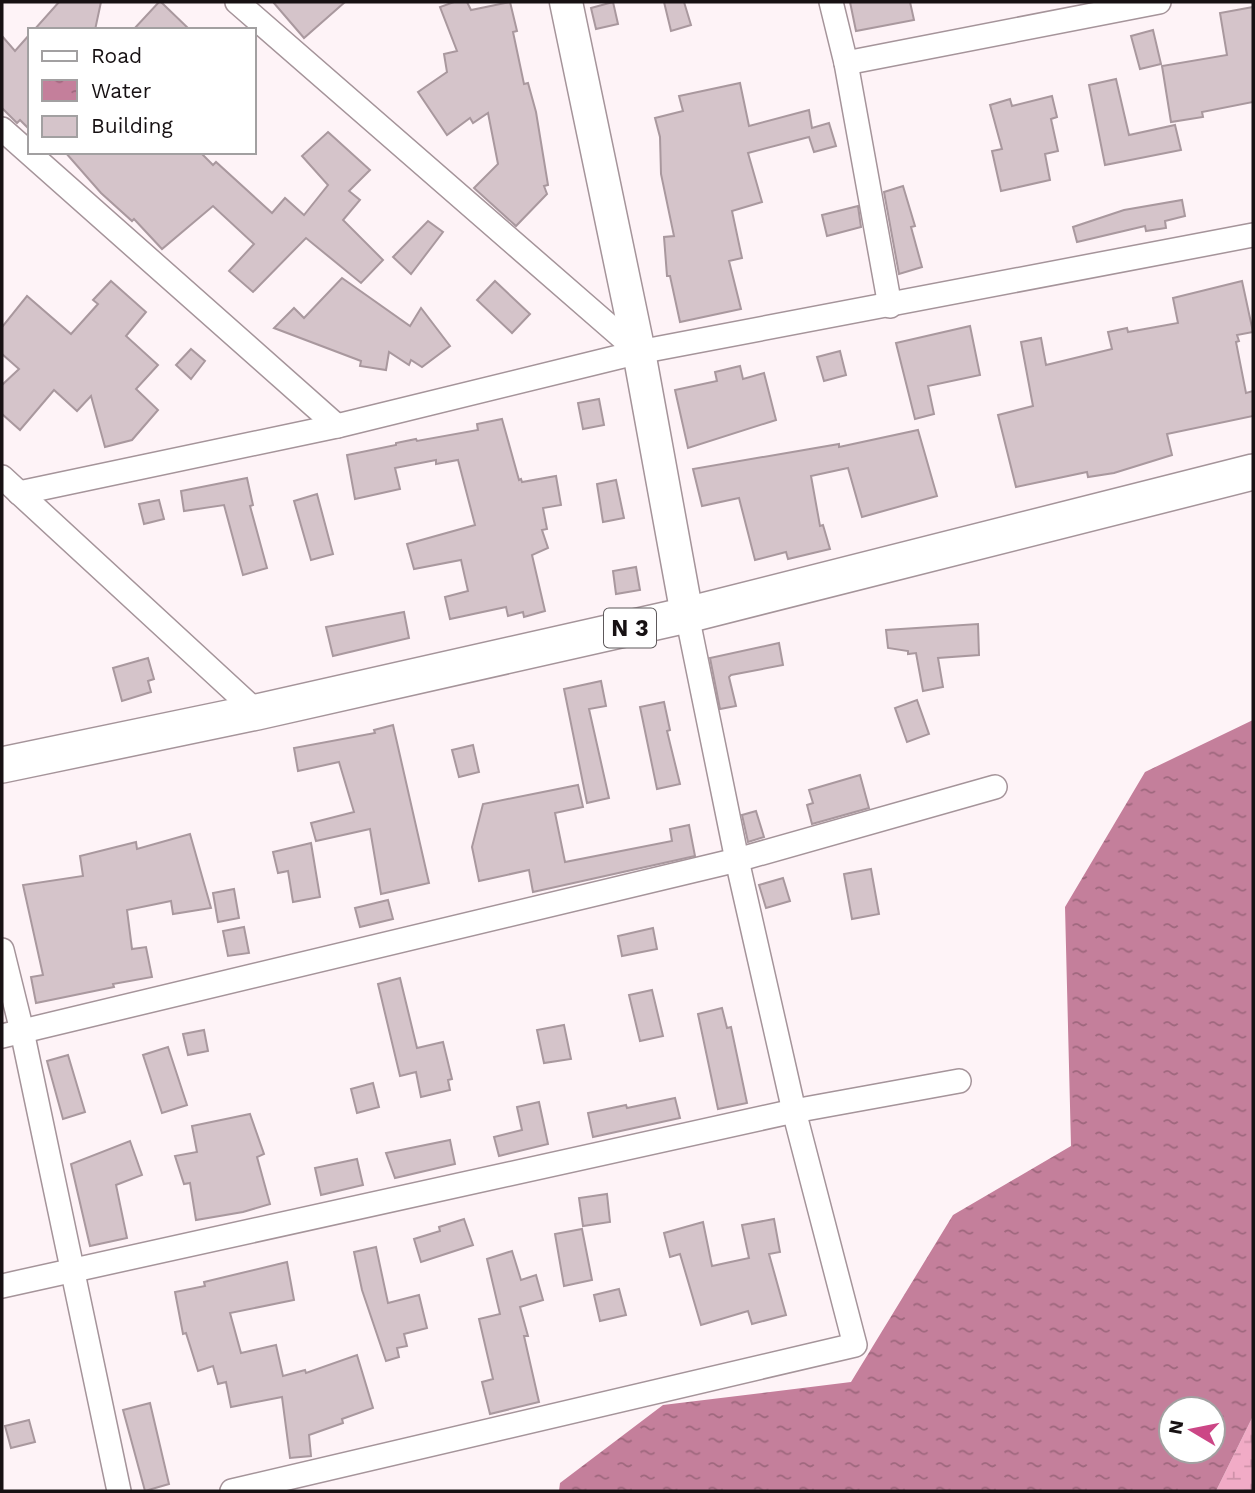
<svg xmlns="http://www.w3.org/2000/svg" width="1255" height="1493" font-family="'Work Sans',sans-serif">
  <defs>
    <pattern id="wetland-marsh" width="20" height="14" patternUnits="userSpaceOnUse" patternTransform="scale(1.75)"><rect width="20" height="14" fill="#f1abc6"/><path d="M1 5h8M5 5V1M11 12h8M15 12V8" fill="none" stroke="#ce92a9"/></pattern>
    <pattern id="water-ripples" width="26" height="14" patternUnits="userSpaceOnUse" patternTransform="scale(1.75)"><rect width="26" height="14" fill="#c47f9b"/><path d="M2 4q2-2 4 0t4 0M15 11q2-2 4 0t4 0" fill="none" stroke="#9e677d"/></pattern>
  </defs>
  <rect width="100%" height="100%" fill="#fef3f7"/>
  <path fill="url(#wetland-marsh)" d="M1253,1416V1491H1216Z"/>
  <path fill="url(#water-ripples)" fill-rule="evenodd" d="M1253,720V1416L1216,1491H559L560,1483L663,1405L851,1382L953,1215L1071,1146L1065,907L1145,772ZM1171,1409H1213V1451H1171Z"/>
  <g fill="#d5c4ca" stroke="#a9989e" stroke-width="2">
    <path d="M59,2H101L95,30H34Z"/>
    <path d="M159,2H161L190,30H133Z"/>
    <path d="M273,2H345L304,38Z"/>
    <path d="M454,2H467L471,10L510,2L517,31L513,32L524,84L528,83L536,112L548,185L544,186L547,194L516,226L474,188L498,164L488,113L473,123L470,118L447,135L418,92L447,72L444,54L457,51L440,7Z"/>
    <path d="M613,2L618,24L596,29L591,8Z"/>
    <path d="M664,2H684L691,25L671,31Z"/>
    <path d="M850,2H910L914,20L856,31Z"/>
    <path d="M1253,7V102L1202,112L1203,117L1171,122L1162,66L1227,55L1220,13Z"/>
    <path d="M1153,30L1161,64L1140,69L1131,36Z"/>
    <path d="M30,34V130L20,120L17,123L2,108V36L15,51Z"/>
    <path d="M1116,79L1129,135L1175,125L1181,150L1105,165L1089,85Z"/>
    <path d="M740,83L749,126L809,110L812,128L829,123L836,146L814,152L809,137L748,153L762,202L732,211L742,258L729,261L741,309L680,322L670,276H667L664,237L674,236L661,174L660,137L655,118L683,111L679,96Z"/>
    <path d="M1052,96L1057,117L1051,119L1058,151L1045,154L1050,180L1001,191L992,151L1002,149L990,105L1010,99L1012,106Z"/>
    <path d="M328,132L370,170L349,191L360,200L343,220L383,260L361,283L306,238L253,292L229,271L254,244L213,206L162,249L134,219L132,221L101,193L65,152H200L213,165L216,162L272,213L285,198L304,215L328,185L302,156Z"/>
    <path d="M903,186L915,226L911,227L922,267L899,274L884,192Z"/>
    <path d="M1182,200L1185,216L1165,221L1166,228L1146,231L1145,226L1077,242L1073,227L1124,210Z"/>
    <path d="M858,206L861,227L827,236L822,215Z"/>
    <path d="M428,221L443,232L411,274L393,257Z"/>
    <path d="M342,278L410,326L421,308L450,346L422,367L411,360L409,365L389,352L386,370L360,366L361,361L274,328L294,308L304,318Z"/>
    <path d="M111,281L146,312L126,336L158,365L136,389L158,410L132,440L105,447L91,396L77,411L54,390L20,430L2,414V385L19,369L2,354V327L27,296L71,334L98,304L93,300Z"/>
    <path d="M495,281L530,314L512,333L477,300Z"/>
    <path d="M1242,281L1253,332L1237,335L1239,341L1236,342L1246,393L1253,391V416L1167,434L1172,455L1114,473L1088,477L1087,472L1016,487L998,415L1033,406L1021,342L1041,338L1046,365L1112,349L1108,332L1127,328L1128,332L1178,323L1173,298Z"/>
    <path d="M970,326L980,375L928,386L934,414L915,419L896,343Z"/>
    <path d="M191,349L205,361L191,379L176,365Z"/>
    <path d="M840,351L846,375L824,381L817,357Z"/>
    <path d="M740,366L743,379L764,373L776,420L688,448L675,390L717,381L715,372Z"/>
    <path d="M599,399L604,425L583,429L578,403Z"/>
    <path d="M502,419L519,480L521,479L522,482L556,476L561,505L543,508L547,529L542,530L548,548L532,555L545,611L524,617L523,612L508,616L506,607L450,619L445,597L468,591L461,560L414,569L407,544L475,525L458,460L436,464V460L395,468L400,489L355,499L347,455L396,445V443L416,439L417,441L478,430L477,424Z"/>
    <path d="M918,430L937,496L862,517L848,468L811,476L820,526L823,525L830,549L788,559L786,552L755,560L739,498L702,506L693,469L839,444V447Z"/>
    <path d="M247,478L253,505L250,506L267,568L243,575L224,505L184,511L181,491Z"/>
    <path d="M616,480L624,518L603,522L597,484Z"/>
    <path d="M317,494L333,554L311,560L294,501Z"/>
    <path d="M159,500L164,519L144,524L139,504Z"/>
    <path d="M636,567L640,590L616,594L613,571Z"/>
    <path d="M404,612L409,638L333,656L326,627Z"/>
    <path d="M978,624L979,655L938,658L943,687L923,691L916,653L908,654V651L888,648L886,630Z"/>
    <path d="M779,643L783,665L731,675L729,677L736,706L720,709L710,658Z"/>
    <path d="M148,658L154,679L148,681L151,692L122,701L113,668Z"/>
    <path d="M601,681L606,706L589,709L609,798L587,803L564,689Z"/>
    <path d="M917,700L929,734L907,742L895,708Z"/>
    <path d="M664,702L670,730L667,731L680,784L657,789L640,707Z"/>
    <path d="M393,725L429,883L381,894L370,829L316,841L311,823L354,812L339,762L298,771L294,748L375,733L374,730Z"/>
    <path d="M473,745L479,772L459,777L452,750Z"/>
    <path d="M860,775L869,808L812,824L807,805L813,803L809,790Z"/>
    <path d="M578,785L583,807L555,813L565,862L672,841L670,829L689,825L695,856L533,892L529,870L479,881L472,847L483,804Z"/>
    <path d="M756,811L764,837L748,842L742,815Z"/>
    <path d="M190,834L211,908L173,914L171,901L127,910L132,949L146,947L152,977L113,984L114,987L36,1003L31,977L43,975L23,885L83,876L80,856L136,842L137,849Z"/>
    <path d="M311,843L320,897L293,902L288,871L278,873L273,852Z"/>
    <path d="M871,869L879,914L852,919L844,874Z"/>
    <path d="M783,878L790,901L766,908L759,885Z"/>
    <path d="M234,889L239,918L218,922L213,893Z"/>
    <path d="M388,900L393,919L360,927L355,908Z"/>
    <path d="M244,927L249,953L228,956L223,931Z"/>
    <path d="M653,928L657,949L622,956L618,936Z"/>
    <path d="M400,978L417,1048L443,1042L452,1079L448,1080L450,1090L421,1097L416,1072L400,1076L378,984Z"/>
    <path d="M652,990L663,1036L640,1041L629,995Z"/>
    <path d="M722,1008L727,1028L731,1027L747,1103L718,1109L698,1014Z"/>
    <path d="M564,1025L571,1059L544,1063L537,1030Z"/>
    <path d="M204,1030L208,1051L188,1055L183,1034Z"/>
    <path d="M168,1047L187,1105L162,1113L143,1055Z"/>
    <path d="M68,1055L85,1112L63,1119L47,1061Z"/>
    <path d="M373,1083L379,1107L357,1113L351,1089Z"/>
    <path d="M675,1098L680,1118L593,1137L588,1113L626,1105L627,1108Z"/>
    <path d="M539,1102L548,1144L499,1156L494,1137L522,1130L517,1107Z"/>
    <path d="M250,1114L264,1154L257,1157L270,1204L243,1212L196,1220L190,1183L184,1184L175,1156L197,1152L192,1126Z"/>
    <path d="M450,1140L455,1164L395,1178L386,1153Z"/>
    <path d="M130,1141L142,1175L116,1185L127,1238L90,1246L71,1164Z"/>
    <path d="M357,1159L363,1185L321,1195L315,1168Z"/>
    <path d="M607,1194L610,1222L583,1226L579,1198Z"/>
    <path d="M464,1219L473,1245L421,1262L414,1239L440,1231L439,1227Z"/>
    <path d="M774,1219L780,1252L769,1254L786,1315L752,1324L748,1311L701,1325L680,1254L670,1257L664,1233L703,1222L712,1266L749,1258L742,1225Z"/>
    <path d="M582,1229L592,1280L564,1286L555,1234Z"/>
    <path d="M376,1247L388,1303L419,1295L427,1328L404,1334L407,1346L397,1348L399,1357L386,1361L362,1290L354,1252Z"/>
    <path d="M512,1251L521,1280L536,1275L543,1300L520,1307L528,1336H524L539,1402L490,1414L482,1382L493,1379L479,1319L500,1314L487,1259Z"/>
    <path d="M287,1262L294,1300L230,1313L241,1353L276,1345L283,1376L305,1370L306,1373L357,1355L373,1408L342,1419L343,1423L309,1435L311,1456L290,1458L282,1397L231,1407L226,1382L218,1384L213,1366L198,1371L186,1333L183,1334L175,1292L205,1286L204,1282Z"/>
    <path d="M619,1289L626,1315L600,1321L594,1295Z"/>
    <path d="M150,1403L169,1484L145,1491L123,1410Z"/>
    <path d="M29,1420L35,1442L11,1448L5,1426Z"/>
  </g>
  <g fill="none" stroke-linecap="round" stroke-linejoin="round">
    <g stroke="#a5949a" stroke-width="26">
      <g id="street">
        <path d="M237,2L639,352"/>
        <path d="M831,2L846,63L890,306"/>
        <path d="M846,63L1159,2"/>
        <path d="M2,129L337,426"/>
        <path d="M2,477L257,712"/>
        <path d="M19,493L337,426L639,352L1253,235"/>
        <path d="M2,950L22,1031L119,1491"/>
        <path d="M2,1036L737,860L995,787"/>
        <path d="M2,1286L794,1111L959,1081"/>
        <path d="M232,1491L855,1345L794,1111L737,860L687,615"/>
      </g>
    </g>
    <g stroke="#a5949a" stroke-width="35">
      <path id="secondary" d="M566,2L639,352L687,615"/>
    </g>
    <g stroke="#a5949a" stroke-width="38">
      <path id="primary" d="M2,765L257,712L687,615L1253,472"/>
    </g>
    <use href="#street" stroke="#fff" stroke-width="23"/>
    <use href="#secondary" stroke="#fff" stroke-width="32"/>
    <use href="#primary" stroke="#fff" stroke-width="35"/>
  </g>
  <g text-anchor="middle" stroke-width="7" stroke-linejoin="round" paint-order="stroke">
    <rect fill="#fff" stroke="#5d585a" stroke-width="2" x="604" y="608.5" width="52" height="39" rx="5"/>
    <g font-size="23" font-weight="bold" fill="#171113">
      <text x="630" y="636">N 3</text>
    </g>
  </g>
  <rect width="1255" height="1493" fill="none" stroke="#171113" stroke-width="7"/>
  <rect x="28" y="28" width="228" height="126" fill="#ffffff" stroke="#a2a0a1" stroke-width="2"/>
  <rect x="42" y="51" width="35" height="10" fill="#ffffff" stroke="#a2a0a1" stroke-width="2"/>
  <text x="91" y="63" font-size="21" fill="#171113">Road</text>
  <rect x="42" y="80" width="35" height="21" fill="url(#water-ripples)" stroke="#a2a0a1" stroke-width="2"/>
  <text x="91" y="98" font-size="21" fill="#171113">Water</text>
  <rect x="42" y="116" width="35" height="21" fill="#d5c4ca" stroke="#a2a0a1" stroke-width="2"/>
  <text x="91" y="133" font-size="21" fill="#171113">Building</text>
  <g transform="translate(1192 1430) rotate(280)"><circle r="33" fill="#ffffff" stroke="#a2a0a1" stroke-width="2"/>
  <path d="M0-5L12 26L0 18L-12 26Z" fill="#cc4686"/>
  <text y="-10" font-size="19" font-weight="bold" text-anchor="middle" fill="#171113">N</text>
  </g>
</svg>
